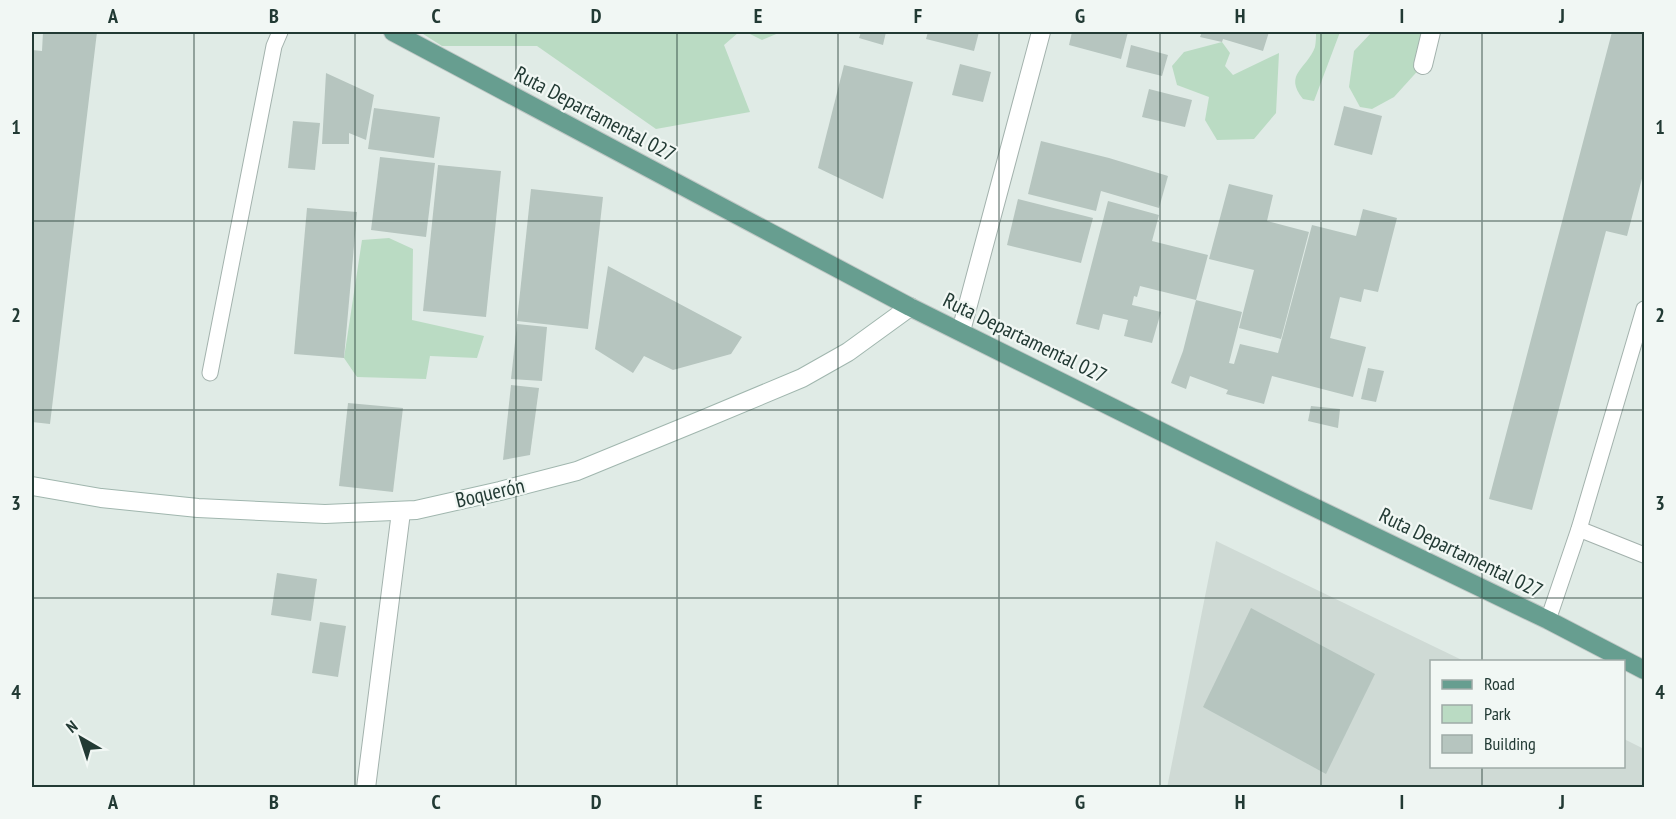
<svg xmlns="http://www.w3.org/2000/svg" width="1676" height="819" font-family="'PT Sans Narrow',sans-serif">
  <rect width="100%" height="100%" fill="#e0ebe6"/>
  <path fill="#cfdad5" d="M1216,541L1464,661L1432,662V766H1624V739L1644,749V787L1167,788Z"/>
  <g fill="#badbc3">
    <path d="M420,32H739L724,45L750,112L656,129L537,46H442Z"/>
    <path d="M746,32H781L762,40Z"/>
    <path d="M1316,32H1340L1314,101L1303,99C1283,74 1307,69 1315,47C1316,42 1316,36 1316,32Z"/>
    <path d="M1372,32H1431L1423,65L1394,97L1372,109L1360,107L1349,87L1354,51Z"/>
    <path d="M1222,42L1230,53L1225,66L1233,75L1279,53L1276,113L1254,139L1217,140L1205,120L1209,97L1177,85L1172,66L1184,52Z"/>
    <path d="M389,238L413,249L412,320L484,336L477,358L430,356L426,379L357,377L344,358L362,240Z"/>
  </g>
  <g fill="#b6c5bf">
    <path d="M43,32H97L50,424L32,422V50L42,51Z"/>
    <path d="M861,32H886L883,45L859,38Z"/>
    <path d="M928,32H979L974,51L926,39Z"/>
    <path d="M1072,32H1128L1121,59L1069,45Z"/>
    <path d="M1202,32H1269L1263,51L1223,39L1222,42L1200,37Z"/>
    <path d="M1612,32H1644V171L1627,236L1606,231L1532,510L1489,499Z"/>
    <path d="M1131,45L1168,55L1162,76L1126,67Z"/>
    <path d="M960,64L991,72L983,102L952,95Z"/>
    <path d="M844,65L913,82L883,199L818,168Z"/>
    <path d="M326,73L374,95L366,140L349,133V144H322Z"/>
    <path d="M1149,89L1192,100L1185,127L1142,117Z"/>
    <path d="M1344,106L1382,116L1372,155L1334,145Z"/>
    <path d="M374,108L440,117L434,158L368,149Z"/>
    <path d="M293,121L320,123L315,170L288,168Z"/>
    <path d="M1041,141L1109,158L1168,176L1159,208L1101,191L1096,211L1028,194Z"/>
    <path d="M380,157L435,163L426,237L371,230Z"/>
    <path d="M438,165L501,171L486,317L423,311Z"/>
    <path d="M1229,184L1273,195L1267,221L1309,232L1281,339L1239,328L1254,270L1209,259Z"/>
    <path d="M531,189L603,197L588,329L517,321Z"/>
    <path d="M1018,199L1093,218L1081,263L1007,245Z"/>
    <path d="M1108,201L1159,215L1152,241L1208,255L1196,300L1242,312L1229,363L1234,364L1240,344L1278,353L1312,225L1356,236L1363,209L1397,218L1378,292L1364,289L1361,302L1340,297L1330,338L1366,347L1353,397L1272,376L1264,404L1226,394L1228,390L1190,376L1186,389L1171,383L1183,351L1196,300L1140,286L1137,297L1134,296L1132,305L1161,312L1152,343L1124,336L1128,320L1103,314L1099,330L1076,324Z"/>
    <path d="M307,208L357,212L344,358L294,354Z"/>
    <path d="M608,266L742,337L731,354L673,370L644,356L633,373L595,349Z"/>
    <path d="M517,324L547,327L542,381L511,379Z"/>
    <path d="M1368,368L1384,371L1376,402L1361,399Z"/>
    <path d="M511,385L539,388L530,455L503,460Z"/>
    <path d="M348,403L403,408L393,492L339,486Z"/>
    <path d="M1311,406L1340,409L1338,428L1308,421Z"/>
    <path d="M277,573L317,579L311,621L271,615Z"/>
    <path d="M1251,608L1375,674L1326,774L1203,707Z"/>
    <path d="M320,622L346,626L338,677L312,673Z"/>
  </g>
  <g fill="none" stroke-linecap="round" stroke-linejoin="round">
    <g stroke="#a3b2ad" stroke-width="17">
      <g id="lane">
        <path d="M210,373L274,46L280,32"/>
        <path d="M1579,529L1644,555"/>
        <path d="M1548,620L1579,529L1644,309"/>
      </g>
    </g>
    <g stroke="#a3b2ad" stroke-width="20">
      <g id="street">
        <path d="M1423,65L1431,32"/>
        <path d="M961,331L1041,32"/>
        <path d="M366,788L401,512"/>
      </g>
    </g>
    <g stroke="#a0b6ae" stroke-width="20">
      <path id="secondary" d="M32,486L101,498L198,508L325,514L416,510L500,491L577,471L704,419L802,378L848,352L910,307"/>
    </g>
    <g stroke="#c1c8c6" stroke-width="20">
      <path id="primary" d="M393,32L910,307L1297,499L1548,620L1644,670"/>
    </g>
    <use href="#lane" stroke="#fff" stroke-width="15"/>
    <use href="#street" stroke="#fff" stroke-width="18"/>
    <use href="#secondary" stroke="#fff" stroke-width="18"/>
    <use href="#primary" stroke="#679e90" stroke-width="18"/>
  </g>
  <path fill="none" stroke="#223a34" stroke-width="1.5" stroke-opacity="0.55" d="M194,32V788M355,32V788M516,32V788M677,32V788M838,32V788M999,32V788M1160,32V788M1321,32V788M1482,32V662M32,221H1644M32,410H1644M32,598H1644M1482,766V788"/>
  <g text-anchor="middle" stroke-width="4.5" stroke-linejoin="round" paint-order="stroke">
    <g font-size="21" fill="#223a34" stroke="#f1f7f4">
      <text transform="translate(595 114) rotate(28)" y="7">Ruta Departamental 027</text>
      <text transform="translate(1025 338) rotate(26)" y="7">Ruta Departamental 027</text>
      <text transform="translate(490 493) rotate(-13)" y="7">Boquerón</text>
      <text transform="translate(1461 553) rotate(26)" y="7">Ruta Departamental 027</text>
    </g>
  </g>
  <rect width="1676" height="819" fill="none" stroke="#f1f7f4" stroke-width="66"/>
  <rect x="1430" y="660" width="195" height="108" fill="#f1f7f4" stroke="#9eaba7" stroke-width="1.5"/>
  <rect x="1442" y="680" width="30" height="9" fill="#679e90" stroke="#9eaba7" stroke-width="1.5"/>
  <text x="1484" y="690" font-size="18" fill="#223a34">Road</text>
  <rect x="1442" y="705" width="30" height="18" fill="#badbc3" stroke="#9eaba7" stroke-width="1.5"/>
  <text x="1484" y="720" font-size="18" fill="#223a34">Park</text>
  <rect x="1442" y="735" width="30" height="18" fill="#b6c5bf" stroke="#9eaba7" stroke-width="1.5"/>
  <text x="1484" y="750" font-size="18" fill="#223a34">Building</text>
  <g transform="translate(81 738) rotate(321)" stroke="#f1f7f4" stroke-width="4.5" paint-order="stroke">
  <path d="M0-4.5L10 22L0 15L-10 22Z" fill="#223a34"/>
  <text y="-9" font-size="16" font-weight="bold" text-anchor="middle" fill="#223a34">N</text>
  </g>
  <rect x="33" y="33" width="1610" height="753" fill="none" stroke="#223a34" stroke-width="2"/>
  <g font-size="20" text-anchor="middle" font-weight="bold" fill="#223a34">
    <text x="113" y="23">A</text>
    <text x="274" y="23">B</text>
    <text x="436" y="23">C</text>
    <text x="596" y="23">D</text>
    <text x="758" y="23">E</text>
    <text x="918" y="23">F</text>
    <text x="1080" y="23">G</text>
    <text x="1240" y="23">H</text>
    <text x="1402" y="23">I</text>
    <text x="1562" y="23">J</text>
    <text x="16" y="134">1</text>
    <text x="1660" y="134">1</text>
    <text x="16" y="322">2</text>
    <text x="1660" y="322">2</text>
    <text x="16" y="510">3</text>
    <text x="1660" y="510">3</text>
    <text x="16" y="699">4</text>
    <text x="1660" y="699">4</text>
    <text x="113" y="809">A</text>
    <text x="274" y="809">B</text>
    <text x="436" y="809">C</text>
    <text x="596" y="809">D</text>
    <text x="758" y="809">E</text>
    <text x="918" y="809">F</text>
    <text x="1080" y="809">G</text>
    <text x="1240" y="809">H</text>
    <text x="1402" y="809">I</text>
    <text x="1562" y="809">J</text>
  </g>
</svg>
